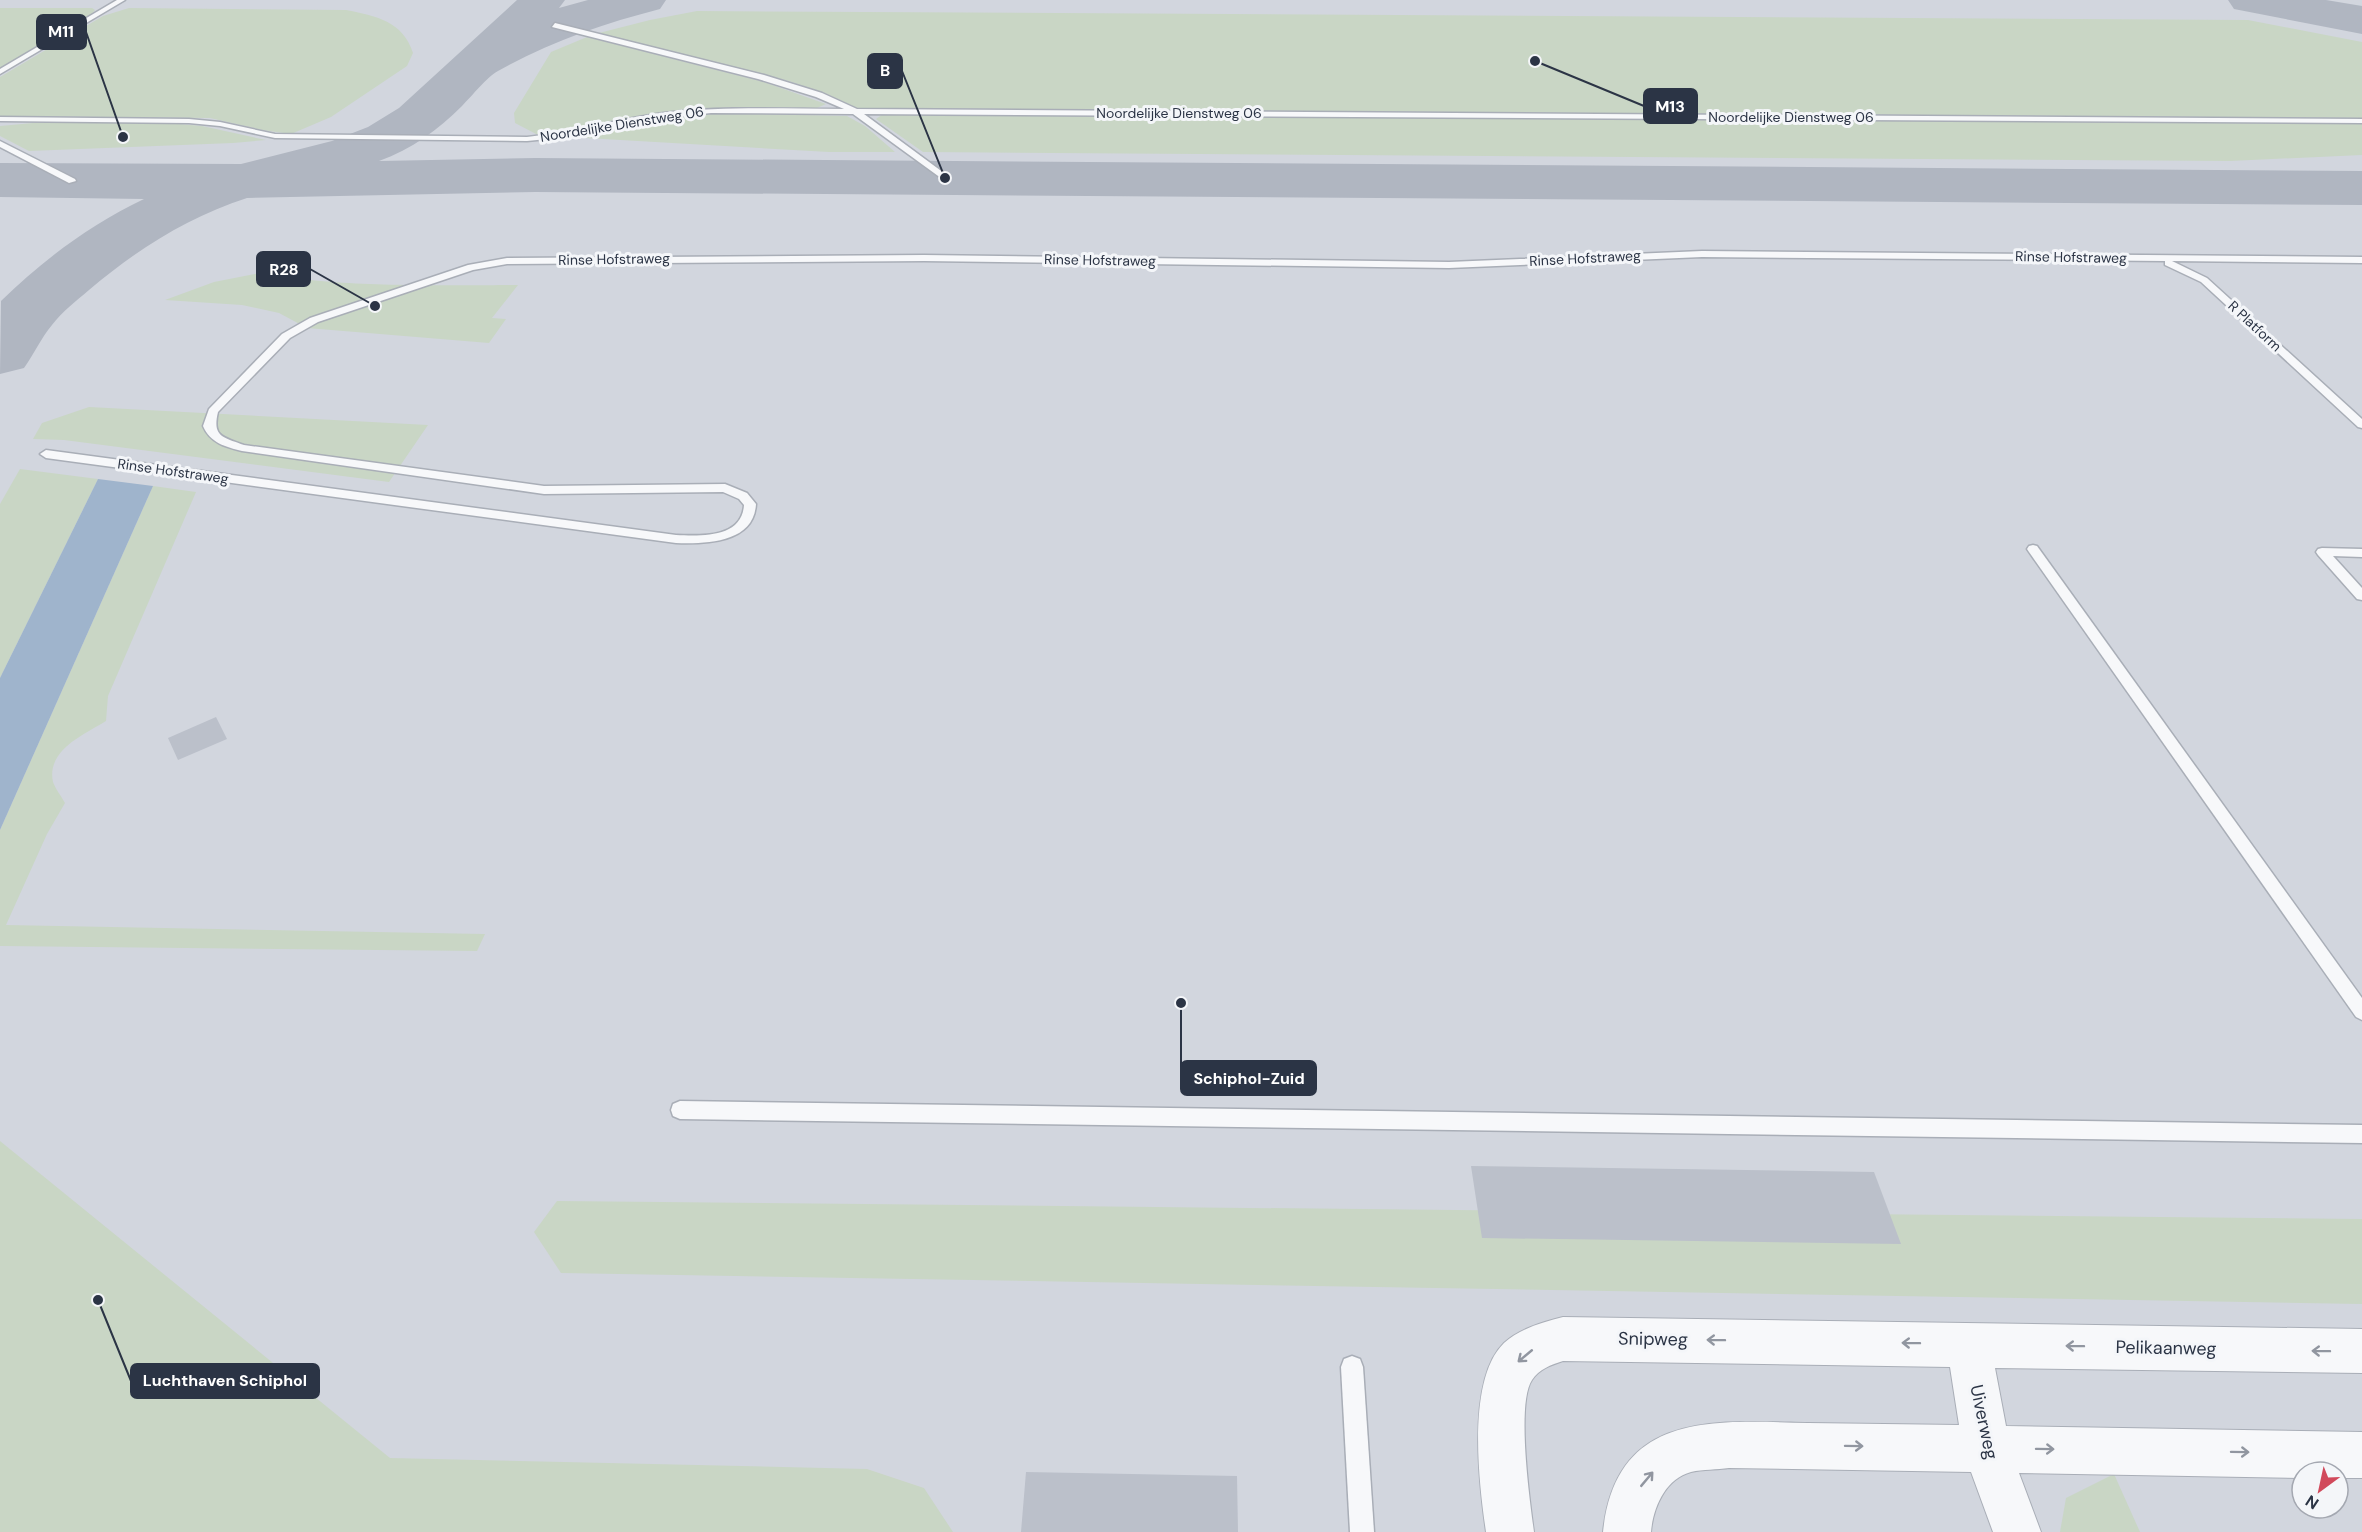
<svg xmlns="http://www.w3.org/2000/svg" width="2362" height="1532" font-family="'DM Sans',sans-serif">
  <rect width="100%" height="100%" fill="#e4e7ec"/>
  <path fill="#d2d6de" fill-rule="evenodd" d="M0,0H2362V1532H0ZM2302,1472H2338V1508H2302Z"/>
  <g fill="#c9d6c5">
    <path d="M0,8H92L95,10L90,16L0,68Z"/>
    <path d="M129,8L346,10C376,16 403,21 413,53L407,66L331,117L291,134L262,130L210,118L0,116V77L103,16Z"/>
    <path d="M697,11L2248,20L2362,42V118L857,108L827,94L789,81L599,33L650,20Z"/>
    <path d="M587,37L764,82L826,104L817,108L742,107L681,110L538,135L515,123L514,113L551,52Z"/>
    <path d="M726,113L847,116L865,126L895,152H829L568,137C621,127 672,115 726,113Z"/>
    <path d="M883,114L2362,124V155L2230,161L923,152L876,119Z"/>
    <path d="M33,123H169L202,126L266,140L233,143L29,151L0,136V126Z"/>
    <path d="M275,270C290,289 483,285 518,285L492,318L506,319L489,343L307,328L279,313L242,305L165,300L214,282Z"/>
    <path d="M89,407L428,425L389,482L64,440L33,439L42,423Z"/>
    <path d="M20,469L98,479L0,678V504Z"/>
    <path d="M153,486L196,492L108,696L106,721C85,734 46,750 53,782C55,788 61,796 65,803L47,834L6,925L485,934L477,951L0,946V830Z"/>
    <path d="M0,1141L390,1458L867,1469L924,1488L953,1532H0Z"/>
    <path d="M557,1201L2362,1219V1304L561,1273L534,1232Z"/>
    <path d="M2114,1474L2140,1532H2060L2066,1498Z"/>
  </g>
  <path fill="#9fb4cc" d="M98,479L153,486L0,830V678Z"/>
  <g fill="none" stroke-linecap="round" stroke-linejoin="round">
    <g fill="#b0b6c1" fill-rule="evenodd">
      <path d="M517,0H565L559,8L588,0H666L660,9C602,24 550,42 498,71C487,77 472,96 462,106C438,130 412,149 379,161L535,158L2362,171V205L535,192L247,198C188,217 136,250 89,290C76,301 62,312 52,325C41,338 34,354 24,368L0,374L1,301C43,260 91,224 144,199L0,197V163L241,164L332,141L368,127L399,108Z"/>
      <path d="M2228,0H2326L2362,6V34L2234,9Z"/>
    </g>
  </g>
  <g fill="#bbc0ca">
    <path d="M216,717L227,739L178,760L168,738Z"/>
    <path d="M1471,1166L1874,1172L1901,1244L1482,1238Z"/>
    <path d="M1026,1472L1237,1476L1238,1532H1021Z"/>
  </g>
  <g fill="none" stroke-linecap="round" stroke-linejoin="round">
    <g stroke="#a9aeb7" stroke-width="3">
      <g id="service">
        <path d="M117,0H125L0,74V69Z"/>
        <path d="M555,23L764,75L822,93L857,109L2362,119V123L864,114L948,176L949,178L945,181L853,114L711,113L662,118L567,137L527,141L275,138L220,126L189,123L0,121V117L189,119L220,122L275,134L527,137C573,132 618,119 664,113C723,106 784,109 844,109L816,97L758,79L552,27Z"/>
        <path d="M0,141L75,179L76,181L69,183L0,147Z"/>
        <path d="M1702,251L2362,257V263L2172,261L2207,278L2362,419V428L2358,427L2201,282L2165,265V261L1702,257L1449,268L924,261L507,264L473,270L318,322L290,338L218,412C212,437 223,437 244,445L544,486L725,484L747,493L756,504C754,543 706,544 676,543L46,458L40,454L46,450L676,535C702,536 742,538 744,505L739,499L723,492L544,494L242,451C226,447 210,443 203,426L209,409L282,334L310,318L468,265L507,258L924,255L1449,262Z"/>
        <path d="M2033,545L2037,546L2362,998V1020L2356,1017L2029,552L2027,549L2029,546Z"/>
        <path d="M2322,548L2362,549V557L2333,556L2362,588V600L2357,599L2318,555L2316,552L2318,549Z"/>
        <path d="M680,1101L2362,1125V1143L680,1119L673,1116L671,1110L673,1104Z"/>
        <path d="M1352,1356L1360,1359L1363,1367L1374,1532H1350L1341,1367L1344,1359Z"/>
      </g>
    </g>
    <g stroke="#a9aeb7" stroke-width="2">
      <path id="minor" d="M1563,1317L2362,1329V1373L1995,1368L2006,1426L2362,1432V1478H2338V1472H2302V1478L2019,1473L2041,1532H1993L1971,1472L1729,1468C1717,1470 1703,1469 1691,1472C1665,1479 1653,1508 1651,1532H1603C1616,1410 1715,1421 1808,1423C1858,1424 1909,1424 1959,1425L1950,1367L1563,1361C1551,1365 1539,1369 1532,1380C1516,1404 1530,1502 1534,1532H1486C1479,1484 1466,1380 1504,1343C1519,1329 1543,1322 1563,1317Z"/>
    </g>
    <use href="#service" fill="#f7f8fa" fill-rule="evenodd"/>
    <use href="#minor" fill="#f7f8fa" fill-rule="evenodd"/>
  </g>
  <defs><path id="oneway-shaft" d="M-6 0H5M1.5-3L5.5 0L1.5 3" fill="none" stroke-width="1.6" stroke-linecap="round" stroke-linejoin="round" transform="scale(1.5)"/></defs>
  <g stroke="#9196a0">
    <use href="#oneway-shaft" transform="translate(1716 1340) rotate(-179)"/>
    <use href="#oneway-shaft" transform="translate(1911 1343) rotate(-179)"/>
    <use href="#oneway-shaft" transform="translate(2075 1346) rotate(-179)"/>
    <use href="#oneway-shaft" transform="translate(2321 1351) rotate(-179)"/>
    <use href="#oneway-shaft" transform="translate(1525 1356) rotate(140)"/>
    <use href="#oneway-shaft" transform="translate(1854 1446) rotate(1)"/>
    <use href="#oneway-shaft" transform="translate(2045 1449) rotate(1)"/>
    <use href="#oneway-shaft" transform="translate(2240 1452) rotate(1)"/>
    <use href="#oneway-shaft" transform="translate(1647 1479) rotate(-50)"/>
  </g>
  <g text-anchor="middle" stroke-width="6" stroke-linejoin="round" paint-order="stroke">
    <g font-size="14" fill="#2b3445" stroke="#f4f6f9">
      <text x="1179" y="118">Noordelijke Dienstweg 06</text>
      <text x="1791" y="122">Noordelijke Dienstweg 06</text>
      <text transform="translate(622 124) rotate(-9)" y="5">Noordelijke Dienstweg 06</text>
      <text transform="translate(2071 257) rotate(1)" y="5">Rinse Hofstraweg</text>
      <text transform="translate(1585 258) rotate(-3)" y="5">Rinse Hofstraweg</text>
      <text transform="translate(614 259) rotate(-1)" y="5">Rinse Hofstraweg</text>
      <text transform="translate(1100 260) rotate(1)" y="5">Rinse Hofstraweg</text>
      <text transform="translate(2255 326) rotate(43)" y="5">R Platform</text>
      <text transform="translate(173 471) rotate(8)" y="5">Rinse Hofstraweg</text>
    </g>
    <g font-size="18" fill="#2b3445" stroke="#f4f6f9">
      <text transform="translate(1653 1339) rotate(1)" y="6">Snipweg</text>
      <text transform="translate(2166 1348) rotate(1)" y="6">Pelikaanweg</text>
      <text transform="translate(1984 1422) rotate(78)" y="6">Uiverweg</text>
    </g>
  </g>
  <path fill="none" stroke="#2b3445" stroke-width="2" d="M123 137L86 32M945 178L902 71M1535 61L1644 106M375 306L310 269M1181 1003L1181 1078M98 1300L131 1381"/>
  <g fill="#2b3445" stroke="#f4f6f9" stroke-width="2">
    <circle cx="123" cy="137" r="6"/>
    <circle cx="945" cy="178" r="6"/>
    <circle cx="1535" cy="61" r="6"/>
    <circle cx="375" cy="306" r="6"/>
    <circle cx="1181" cy="1003" r="6"/>
    <circle cx="98" cy="1300" r="6"/>
  </g>
  <g fill="#2b3445" stroke="#2b3445" stroke-width="2">
    <rect x="37" y="15" width="49" height="34" rx="6"/>
    <rect x="868" y="54" width="34" height="34" rx="6"/>
    <rect x="1644" y="89" width="53" height="34" rx="6"/>
    <rect x="257" y="252" width="53" height="34" rx="6"/>
    <rect x="1181" y="1061" width="135" height="34" rx="6"/>
    <rect x="131" y="1364" width="188" height="34" rx="6"/>
  </g>
  <g font-size="16" text-anchor="middle" font-weight="bold" fill="#fff">
    <text x="61" y="37">M11</text>
    <text x="885" y="76">B</text>
    <text x="1670" y="112">M13</text>
    <text x="284" y="275">R28</text>
    <text x="1249" y="1084">Schiphol-Zuid</text>
    <text x="225" y="1386">Luchthaven Schiphol</text>
  </g>
  <g transform="translate(2320 1490) rotate(213)"><circle r="28" fill="#f4f6f9" stroke="#a4a8b1" stroke-width="1.5"/>
  <path d="M0-4.5L10 22L0 15L-10 22Z" fill="#d1495b"/>
  <text y="-9" font-size="16" font-weight="bold" text-anchor="middle" fill="#2b3445">N</text>
  </g>
</svg>
